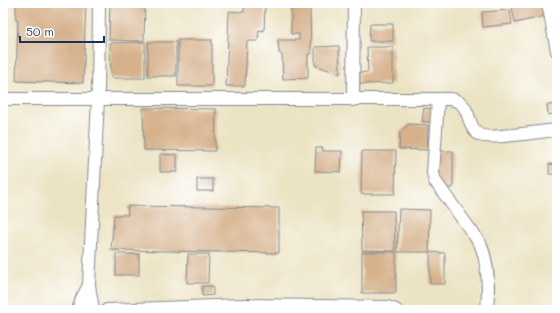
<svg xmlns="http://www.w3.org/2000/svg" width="560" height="313" font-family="Mali,sans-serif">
  <rect width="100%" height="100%" fill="#fff"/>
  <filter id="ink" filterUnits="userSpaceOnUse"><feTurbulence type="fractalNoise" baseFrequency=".025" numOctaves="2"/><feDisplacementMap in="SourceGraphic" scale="8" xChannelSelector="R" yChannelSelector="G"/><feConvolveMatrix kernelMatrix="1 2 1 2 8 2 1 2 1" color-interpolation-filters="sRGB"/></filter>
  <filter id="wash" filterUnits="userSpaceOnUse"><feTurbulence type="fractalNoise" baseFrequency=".012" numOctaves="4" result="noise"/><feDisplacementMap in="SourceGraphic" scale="16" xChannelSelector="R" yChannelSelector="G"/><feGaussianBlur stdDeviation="0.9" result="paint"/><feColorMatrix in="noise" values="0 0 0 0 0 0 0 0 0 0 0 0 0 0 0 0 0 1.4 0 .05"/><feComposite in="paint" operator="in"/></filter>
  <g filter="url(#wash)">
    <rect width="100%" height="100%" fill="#ece3c3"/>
    <g id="blocks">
      <g fill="#d6b18b">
        <path d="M16,3H86L83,83L16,81L18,20H16Z"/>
        <path d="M110,3H145L144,41L109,40Z"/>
        <path d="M511,3H543L546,16L515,23Z"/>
        <path d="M244,5L265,6L264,31L259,30L258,41H247L245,86H226L229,11L244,12Z"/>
        <path d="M291,9H310L311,54H308V78L283,79L282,55L279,53L278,40H299V34H291Z"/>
        <path d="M510,10L512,24L483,27L482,12Z"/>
        <path d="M370,24H393V41H369Z"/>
        <rect x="178" y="40" width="34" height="46"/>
        <path d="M145,42V78H111L110,43Z"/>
        <rect x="148" y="42" width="28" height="34"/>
        <path d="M339,46L340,74L315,65V47Z"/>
        <path d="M367,47H393V83L360,84V73L368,72Z"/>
        <path d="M557,104V113L548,115L547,105Z"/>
        <path d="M143,108L216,109L215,151L144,150Z"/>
        <path d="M424,108L432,109L431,122H422Z"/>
        <path d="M409,124L428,125L427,150L399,149L400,132Z"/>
        <path d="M316,148H323V151H342L341,172L315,171Z"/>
        <path d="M362,151H396L395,194H361Z"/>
        <path d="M430,151H453V188L430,187Z"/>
        <path d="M160,154L177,155V172H160Z"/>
        <path d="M549,164L557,165V174H549Z"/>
        <rect x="197" y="179" width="16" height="12"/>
        <path d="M127,206L279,208V253L111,250L114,215H128Z"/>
        <path d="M399,209L430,210L429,252H397Z"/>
        <path d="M361,211H394L395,251L362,250Z"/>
        <rect x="362" y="252" width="34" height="41"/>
        <path d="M430,252L445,253V284H430Z"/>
        <rect x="116" y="254" width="23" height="21"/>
        <path d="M188,254H209L208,283H187Z"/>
        <path d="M202,286H213V295L202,296Z"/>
      </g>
    </g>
  </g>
  <g filter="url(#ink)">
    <use href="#blocks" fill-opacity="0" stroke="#848990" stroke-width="1"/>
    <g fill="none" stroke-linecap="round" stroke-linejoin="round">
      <g stroke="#848990" stroke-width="14">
        <g id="minor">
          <path d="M548,3L557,51"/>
          <path d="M3,99H450C474,103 464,126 480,135C489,140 543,131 557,130"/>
          <path d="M353,100L354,3"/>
          <path d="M438,100L433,173L435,181L480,243C489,264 489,287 487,310"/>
          <path d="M78,310L82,298L89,285"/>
          <path d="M93,310L89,285L98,99L99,3"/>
          <path d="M107,310L241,305L388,307L396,310"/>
        </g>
      </g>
      <use href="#minor" stroke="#fff" stroke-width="12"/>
    </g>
  </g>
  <rect width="560" height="313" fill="none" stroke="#fff" stroke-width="16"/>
  <path d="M20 36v6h84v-6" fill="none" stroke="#1b2f5e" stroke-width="2"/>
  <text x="26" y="36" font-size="12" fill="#1b2f5e" stroke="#ffffff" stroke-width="3" paint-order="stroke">50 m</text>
</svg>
